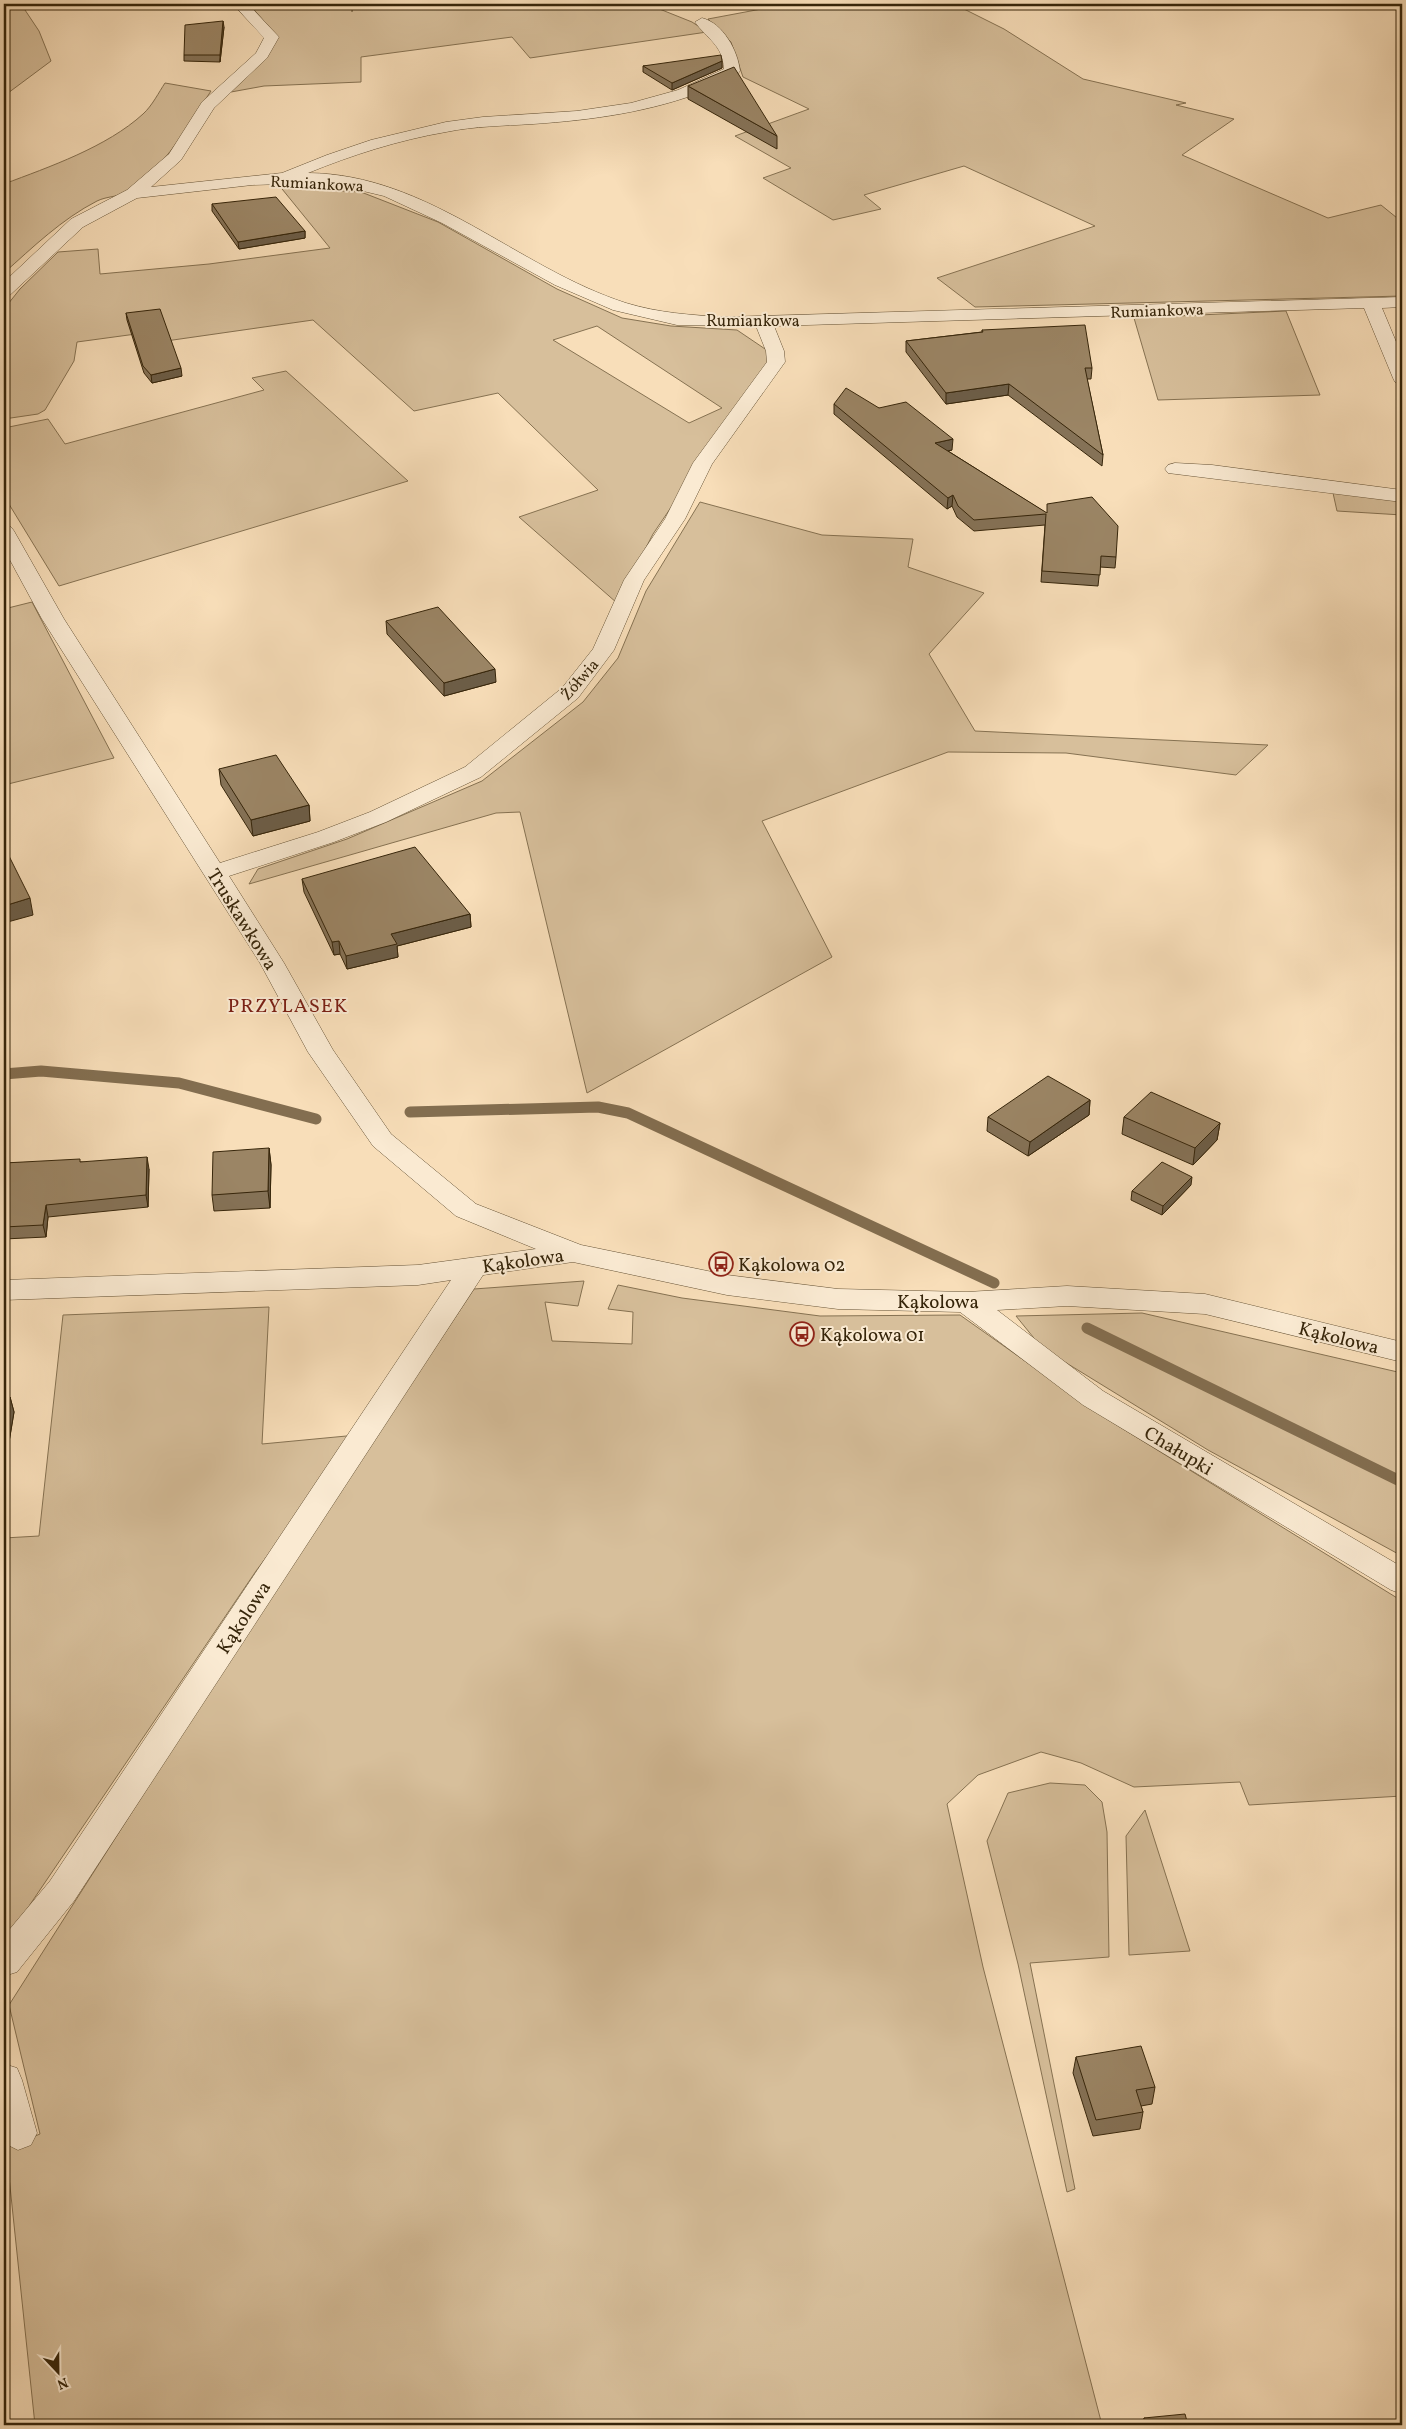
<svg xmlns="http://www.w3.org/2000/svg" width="1406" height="2429" font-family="Vollkorn,serif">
  <rect width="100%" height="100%" fill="#f8deb9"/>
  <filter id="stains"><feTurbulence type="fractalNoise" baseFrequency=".004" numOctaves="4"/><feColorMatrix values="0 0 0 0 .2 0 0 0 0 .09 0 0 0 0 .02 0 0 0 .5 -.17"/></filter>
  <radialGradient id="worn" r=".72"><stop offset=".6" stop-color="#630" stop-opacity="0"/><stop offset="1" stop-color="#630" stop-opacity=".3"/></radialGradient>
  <g fill="#d7bf9b" stroke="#867252" fill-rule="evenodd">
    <path d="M249,4H351L352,12L354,4H647L692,22L707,32L530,58L512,37L361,57V82L264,86L231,92L254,70L277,36Z"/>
    <path d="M788,4H948L958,6L1004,29L1083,79L1186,103L1176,105L1234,119L1182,155L1328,218L1381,205L1402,222V296L975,307L937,278L1095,226L964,166L864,195L881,209L833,220L763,178L791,168L735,136L809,109L743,77L731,42L708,19Z"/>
    <path d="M23,7L39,31L51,61L4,96V9Z"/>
    <path d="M165,83L211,91C188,125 165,168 129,191C120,197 107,196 97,201C62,219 33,247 4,273V184C49,167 107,147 143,114C152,106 159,92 165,83Z"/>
    <path d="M278,184L304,189L361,192L438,222L557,289L622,318L671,326L737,330L771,353L766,367L653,534L617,603L519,517L598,490L498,393L414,411L313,320L145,344L136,334L77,342L74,361L45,410L38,414L4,419V309L20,289L58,252L98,249L100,274L209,264L330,248ZM597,326L722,408L689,423L553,340Z"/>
    <path d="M1286,311L1320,395L1158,400L1134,318Z"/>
    <path d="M286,371L408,481L59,586L4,496V428L48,419L65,444L264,390L252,378Z"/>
    <path d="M1333,493L1402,500V515L1337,511Z"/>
    <path d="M700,502L822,535L913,539L908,567L984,593L929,654L975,731L1268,745L1236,775L1066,753L948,752L762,821L832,957L587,1093L520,812L496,813L249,884L258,869L347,839L482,781L583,702L618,658L646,591Z"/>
    <path d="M32,602L114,758L4,785V609Z"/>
    <path d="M584,1281L578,1306L545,1302L552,1341L632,1344L633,1312L608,1309L618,1285L682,1298L820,1316L960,1315L1107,1419L1402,1601V1796L1249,1805L1240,1782L1134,1787L1081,1763L1041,1752L978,1775L947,1804L983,1967L1102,2425H35L6,2148L40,2134L9,2005L246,1633L474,1289Z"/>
    <path d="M269,1307L262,1444L357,1435L256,1571L27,1909L4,1937V1538L39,1536L63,1315Z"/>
    <path d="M1142,1313L1402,1373V1556L1208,1450L1042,1348L1016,1316Z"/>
    <path d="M1050,1783L1085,1785L1102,1802L1107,1832L1109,1957L1030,1963L1075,2189L1067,2192L1018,1964L987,1841L1008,1793Z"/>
    <path d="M1145,1810L1190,1951L1129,1955L1126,1836Z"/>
  </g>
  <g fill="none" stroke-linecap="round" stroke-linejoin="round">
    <g stroke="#836e50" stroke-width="11">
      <path d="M4,1074L41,1071L179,1083L316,1119"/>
      <path d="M410,1112L598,1107L628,1113L994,1283"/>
      <path d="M1087,1328L1402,1482"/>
    </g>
    <g stroke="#665336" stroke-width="1">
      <g id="minor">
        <path d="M233,4H248L279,37L267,58L214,108L181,160L151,187L282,173L327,155L371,140L446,122L483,117L577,111L631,103L678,90L724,69C723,45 707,39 695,22L702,18C723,23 738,51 740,71C734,80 717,86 707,90C651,112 592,120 533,124C503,126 475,126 446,132C399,140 352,155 308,173C429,174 517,268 626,303C659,313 690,315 724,317L1402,297V307L1382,308L1402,356V384L1395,382L1393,378L1364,308L774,326L784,351L785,362L712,464L685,519L644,580L614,650L578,698L481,777L386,822L334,842L229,876L284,963L333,1050L391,1134L476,1204L581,1245L727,1275L838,1289L967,1292L1067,1286L1205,1294L1402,1342V1362L1205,1314L1067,1306L997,1310L1103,1391L1402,1567V1594L1391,1590L1083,1405L960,1312L838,1309L727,1295L573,1262L483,1275L74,1901L17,1972L4,1976V1936L50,1881L451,1280L418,1285L4,1300V1280L418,1265L536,1249L456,1216L373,1146L308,1052L260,963L42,619L4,549V525L11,527L14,531L64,619L220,863L318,832L370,812L465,767L562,688L593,649L624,580L665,519L693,463L767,362L766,351L756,326L677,325L613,310L555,285L442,223L384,196L342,186L313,183L252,185L137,198L83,227L10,295L4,296V282L71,219L127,190L169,154L202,102L256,53L264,38Z"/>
        <path d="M1175,463L1212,465L1402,490V502L1168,473L1165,469L1168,465Z"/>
        <path d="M4,2064L17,2068L22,2080L37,2133L31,2145L18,2150L4,2143Z"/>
      </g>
    </g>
    <use href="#minor" fill="#faead2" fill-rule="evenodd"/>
  </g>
  <g fill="#857257" stroke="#36250a">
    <path d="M224,27L220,62L184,61V55Z"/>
    <path d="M722,61V68L672,90L643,72V66Z"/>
    <path d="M688,86L777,136V149L688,99Z"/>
    <path d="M212,204L305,231V238L239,249L212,211Z"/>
    <path d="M126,313L182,376L152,383L144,373L127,320Z"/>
    <path d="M982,330L1092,368L1091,379H1087L1103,455L1102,466L1008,395L946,404L906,352V341L982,332Z"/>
    <path d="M834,404L879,408L952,450L948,451L1116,557L1115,568L1100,567L1098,586L1041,582L1045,525L974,531L957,517L952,506L947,509L834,414Z"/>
    <path d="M386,621L496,682L444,696L387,634Z"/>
    <path d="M219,769L309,805L310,821L253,836L221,785Z"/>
    <path d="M302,879L470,914L471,927L397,946L398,957L347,969L340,954L334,955L304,892Z"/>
    <path d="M1090,1100L1089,1115L1028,1156L987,1131L988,1117Z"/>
    <path d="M1124,1117L1220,1123L1217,1140L1193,1165L1122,1134Z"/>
    <path d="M269,1148L271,1165L270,1208L214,1211L212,1195Z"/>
    <path d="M81,1162L149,1169L148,1207L48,1217L46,1237L4,1239V1163Z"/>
    <path d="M1191,1185L1162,1215L1131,1200L1132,1191Z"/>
    <path d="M1402,1252V1272L1397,1270L1400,1255Z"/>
    <path d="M4,1397H10L14,1412L7,1454H4Z"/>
    <path d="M1076,2057L1155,2087L1152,2104L1141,2106L1143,2112L1140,2129L1093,2136L1073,2073Z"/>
    <path d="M1144,2418L1188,2425H1142Z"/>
  </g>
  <g fill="#6c5d47" stroke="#36250a">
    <path d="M223,21L224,27L220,62V55Z"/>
    <path d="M722,61V68L672,90V83Z"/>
    <path d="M305,231V238L239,249L238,242Z"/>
    <path d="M181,368L182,376L152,383L151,375Z"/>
    <path d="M1009,384L1008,395L946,404V393Z"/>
    <path d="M953,439L952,450L935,454V443Z"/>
    <path d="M953,495L952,506L947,509L948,498Z"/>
    <path d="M495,669L496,682L444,696V683Z"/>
    <path d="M309,805L310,821L253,836L251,820Z"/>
    <path d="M30,898L33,915L4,923V906Z"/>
    <path d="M470,914L471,927L397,946L398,957L347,969L346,956L391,934Z"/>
    <path d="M339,941L340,954L334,955L332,942Z"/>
    <path d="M1090,1100L1089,1115L1028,1156L1030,1142Z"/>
    <path d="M1220,1123L1217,1140L1193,1165L1195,1148Z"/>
    <path d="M269,1148L271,1165L270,1208L268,1191Z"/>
    <path d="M147,1157L149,1169L148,1207L146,1195Z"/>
    <path d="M1192,1177L1191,1185L1162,1215L1163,1206Z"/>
    <path d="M46,1205L48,1217L46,1237L43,1225Z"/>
    <path d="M10,1397L14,1412L7,1454L4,1440V1436Z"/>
  </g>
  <g fill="#9b8565" stroke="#36250a">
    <path d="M223,21L220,55H184L185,25Z"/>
    <path d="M721,55L722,61L672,83L643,66Z"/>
    <path d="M734,67L777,136L688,86Z"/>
    <path d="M276,197L305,231L238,242L212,204Z"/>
    <path d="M160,309L181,368L151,375L143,366L126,313Z"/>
    <path d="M1085,325L1092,368H1085L1103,455L1009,384L946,393L906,341L983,332L982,330Z"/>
    <path d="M846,388L879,408L906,402L953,439L935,443L1047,513V504L1092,497L1118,526L1116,557L1101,556L1100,575L1042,571L1046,514L974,520L958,506L953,495L948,498L834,404Z"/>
    <path d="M438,607L495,669L444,683L386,621Z"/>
    <path d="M276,755L309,805L251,820L219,769Z"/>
    <path d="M4,846L30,898L4,906Z"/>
    <path d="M415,847L470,914L391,934L397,944L346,956L339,941L332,942L302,879Z"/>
    <path d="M1048,1076L1090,1100L1030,1142L988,1117Z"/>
    <path d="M1151,1092L1220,1123L1195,1148L1124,1117Z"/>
    <path d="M269,1148L268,1191L212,1195L213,1152Z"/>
    <path d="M147,1157L146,1195L46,1205L43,1225L4,1227V1163L80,1159V1162Z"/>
    <path d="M1162,1162L1192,1177L1163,1206L1132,1191Z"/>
    <path d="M4,1397H10L4,1436Z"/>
    <path d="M1141,2046L1155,2087L1136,2090L1143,2112L1096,2120L1076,2057Z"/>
    <path d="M1185,2414L1188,2425H1145L1144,2418Z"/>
  </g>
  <defs>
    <g id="bus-ring" transform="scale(1.25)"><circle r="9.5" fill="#faead2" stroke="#8f2418" stroke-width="1.5"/><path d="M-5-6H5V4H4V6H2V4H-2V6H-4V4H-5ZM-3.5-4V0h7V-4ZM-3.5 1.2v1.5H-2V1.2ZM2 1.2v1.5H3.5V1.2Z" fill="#8f2418"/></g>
  </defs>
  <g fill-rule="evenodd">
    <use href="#bus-ring" x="721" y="1264"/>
    <use href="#bus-ring" x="802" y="1334"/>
  </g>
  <g text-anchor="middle" stroke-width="4" stroke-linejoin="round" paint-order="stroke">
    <g font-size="16" fill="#36250a" stroke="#faead2">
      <text transform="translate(317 183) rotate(3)" y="6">Rumiankowa</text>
      <text transform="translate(1157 310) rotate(-2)" y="6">Rumiankowa</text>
      <text x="753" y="326">Rumiankowa</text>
      <text transform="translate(579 679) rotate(-49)" y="6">Żółwia</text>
    </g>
    <g font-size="19" fill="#36250a" stroke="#faead2">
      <text transform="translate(243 919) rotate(58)" y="7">Truskawkowa</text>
      <text transform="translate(523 1260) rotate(-8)" y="7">Kąkolowa</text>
      <text x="938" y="1308">Kąkolowa</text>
      <text transform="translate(1339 1337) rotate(14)" y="7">Kąkolowa</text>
      <text transform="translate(1179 1450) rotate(31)" y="7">Chałupki</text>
      <text transform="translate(243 1617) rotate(-57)" y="7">Kąkolowa</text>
    </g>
    <g font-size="19" fill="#36250a" stroke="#faead2" text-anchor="start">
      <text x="738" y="1271">Kąkolowa 02</text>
      <text x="820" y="1341">Kąkolowa 01</text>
    </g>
    <g font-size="20" letter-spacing="1" fill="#7a1f14" stroke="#faead2">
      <text x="288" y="1012">PRZYLASEK</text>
    </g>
  </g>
  <rect width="1406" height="2429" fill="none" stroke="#f8deb9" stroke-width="20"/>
  <rect x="5" y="5" width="1396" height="2419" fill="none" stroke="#36250a" stroke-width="2.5"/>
  <rect x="10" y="10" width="1386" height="2409" fill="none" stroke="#36250a"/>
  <g transform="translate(58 2372) rotate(158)" stroke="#faead2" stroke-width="4" paint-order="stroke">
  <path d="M0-4L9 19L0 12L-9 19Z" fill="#36250a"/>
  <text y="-8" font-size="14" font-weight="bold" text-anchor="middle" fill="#36250a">N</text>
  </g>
  <rect width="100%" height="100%" filter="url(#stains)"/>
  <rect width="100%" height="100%" fill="url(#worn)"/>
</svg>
